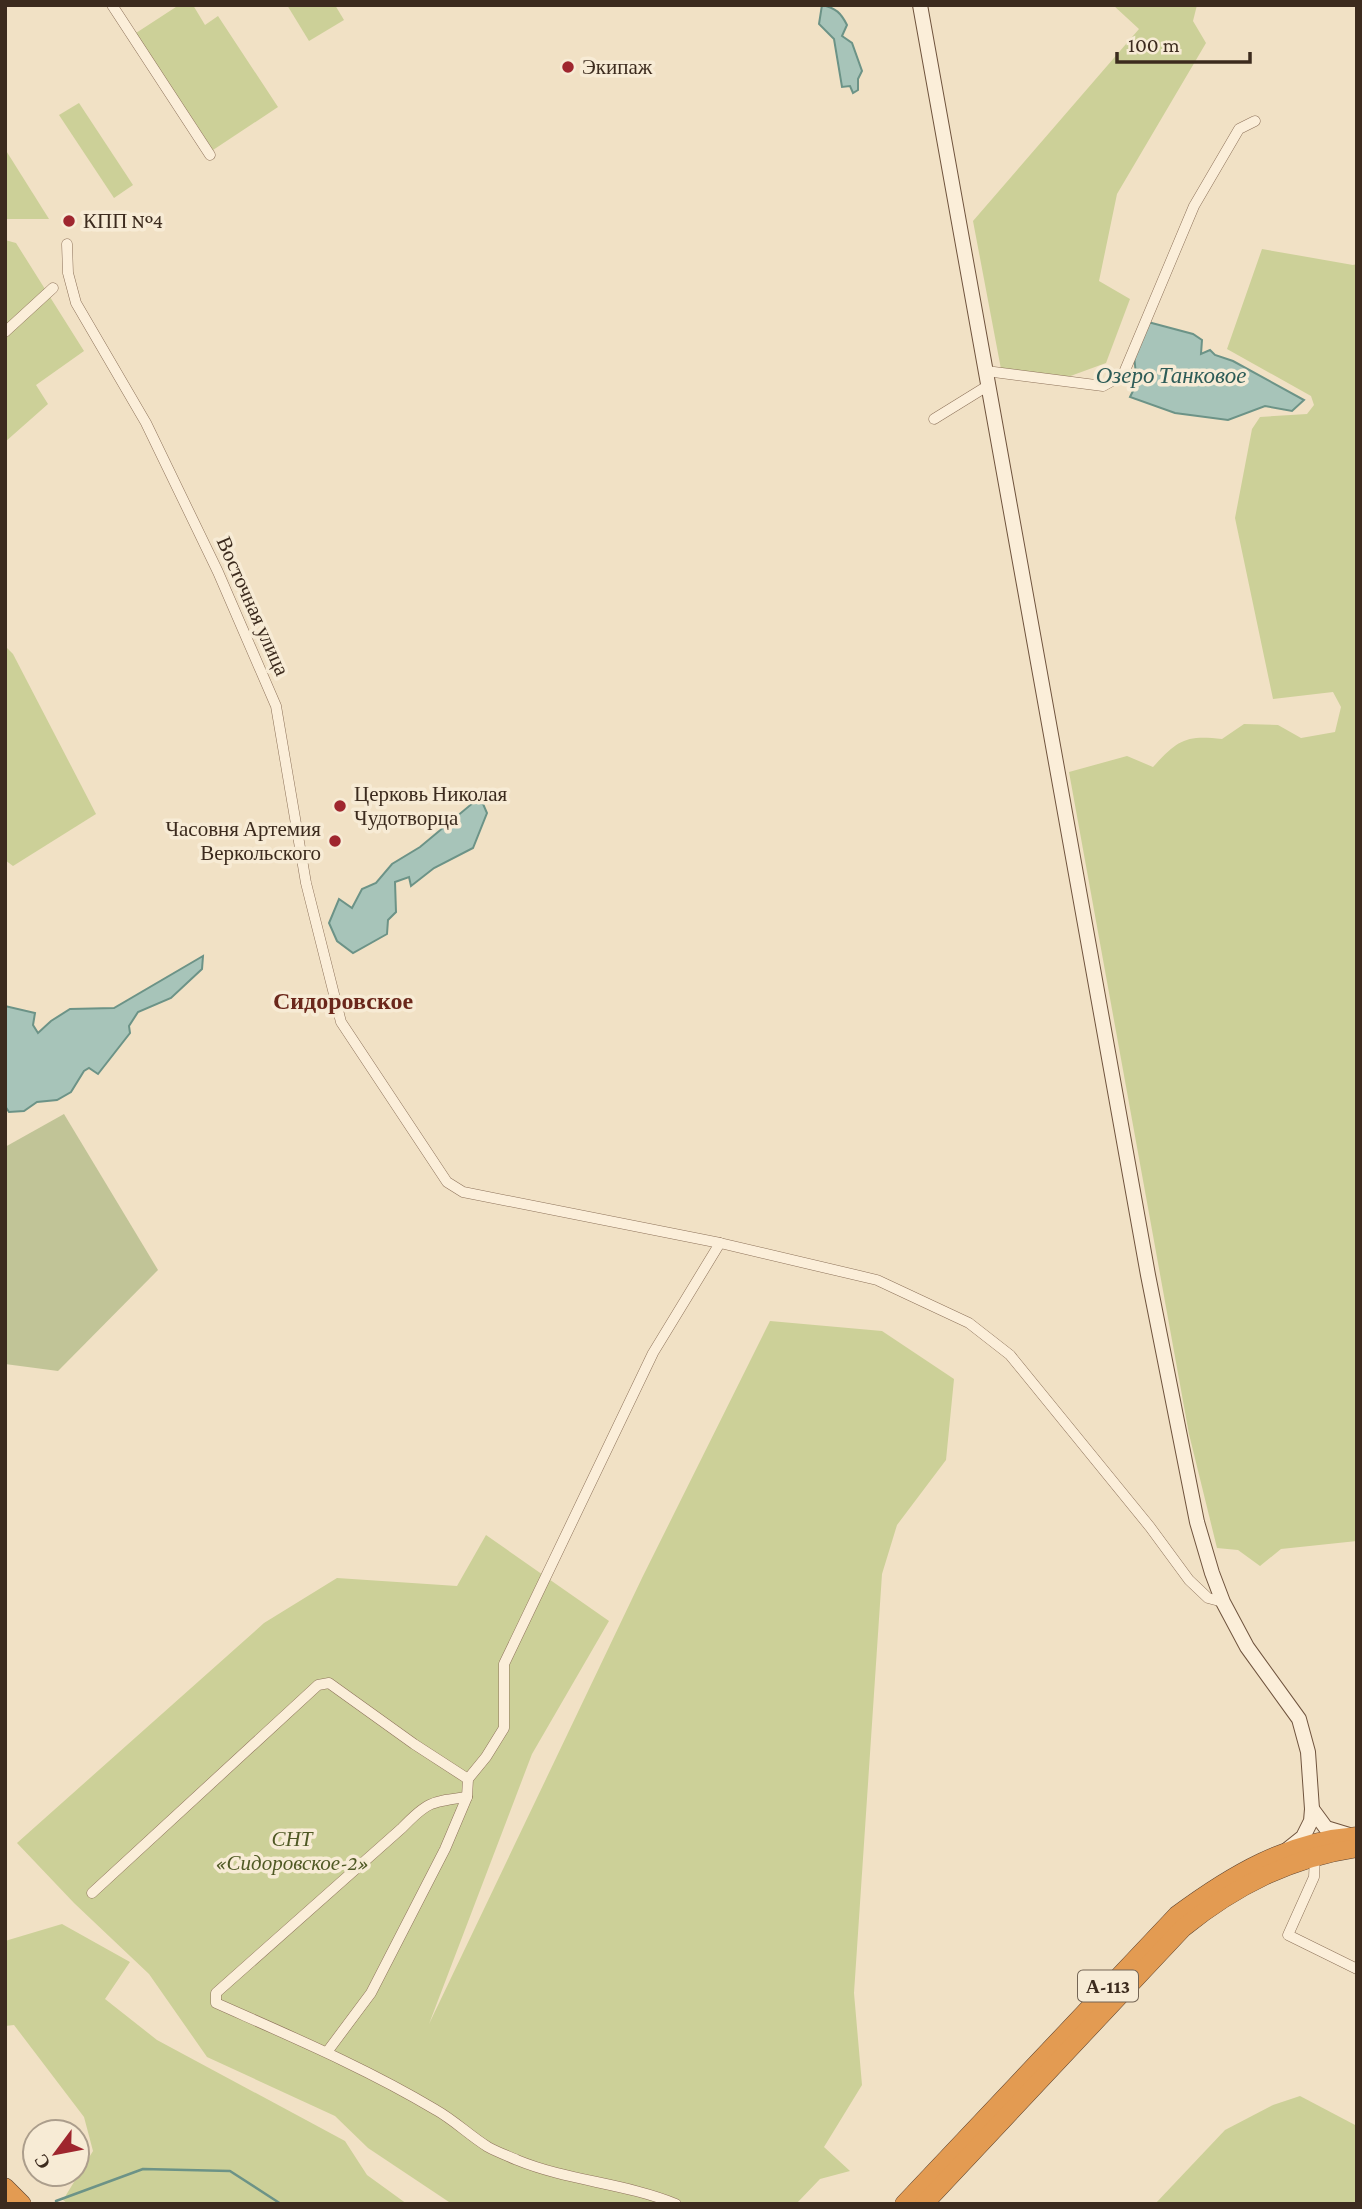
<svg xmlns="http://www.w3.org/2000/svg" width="1362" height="2209" font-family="'Crimson Pro',serif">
  <rect width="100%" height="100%" fill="#f1e1c5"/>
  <g fill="#ccd098">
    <path d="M179,5H193L205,25L218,16L278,107L213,150L136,33Z"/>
    <path d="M287,5H335L344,20L309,41Z"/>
    <path d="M1113,5H1197L1193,21L1206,43L1117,194L1099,281L1130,299L1106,363L1065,378L1001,369L973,221L1139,29Z"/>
    <path d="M79,103L133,185L114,198L59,115Z"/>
    <path d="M5,149L49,219H5Z"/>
    <path d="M5,240L16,243L84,351L36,385L48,404L5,442Z"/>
    <path d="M1262,249L1353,265L1357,264V1541L1281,1549L1260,1566L1238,1550L1217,1548L1189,1434L1069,772L1127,756L1153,767C1178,740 1185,735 1222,739L1244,724L1278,725L1301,738L1335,732L1341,707L1333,692L1273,699L1235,518L1252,429L1260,417L1307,414L1314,405L1311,396L1227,349Z"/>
    <path d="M5,646L13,654L96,814L13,866L5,860Z"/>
    <path d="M770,1321L882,1331L954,1379L946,1460L897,1525L882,1574L854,1993L862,2085L824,2147L850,2171L820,2179L796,2204H452L368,2148L335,2116L207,2057L149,1974L74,1903L17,1843L264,1623L337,1578L457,1586L486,1535L609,1621L532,1754L429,2024L642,1578Z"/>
    <path d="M62,1924L130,1962L105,1999L157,2040L345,2141L367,2175L407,2204H68L63,2200L93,2151L84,2117L14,2025L5,2026V1941Z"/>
    <path d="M1300,2096L1357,2126V2204H1155L1225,2130L1273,2105Z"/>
  </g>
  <path fill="#c1c497" d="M64,1114L158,1270L58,1371L5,1364V1147Z"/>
  <g fill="#a7c4b9" stroke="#6c9387" stroke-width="2">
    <path d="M822,5C836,8 841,13 847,25L842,36L852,43L862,71L858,79V90L853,93L850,86L842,87L834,39L819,24Z"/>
    <path d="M1148,322L1193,334L1202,340L1201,354L1210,350L1215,355L1233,361L1304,400L1292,411L1265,406L1228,420L1175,413L1130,397L1137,383L1134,356Z"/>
    <path d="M480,797L487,813L473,848L434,868L411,886L409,877L395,882L396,912L388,920L387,934L353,953L337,941L329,923L339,899L352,908L362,889L376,883L392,864L420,847Z"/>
    <path d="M203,956L202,969L171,998L138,1012L129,1026L130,1033L98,1074L89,1068L84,1071L71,1092L57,1100L37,1102L24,1111L9,1112L5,1106V1006L35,1013L33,1025L38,1033L51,1021L70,1009L114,1008Z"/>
  </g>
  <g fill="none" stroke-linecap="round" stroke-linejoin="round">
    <path stroke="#6c9387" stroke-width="2.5" d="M56,2201L143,2169L230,2171L281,2204"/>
    <g stroke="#8d725a" stroke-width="11">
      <g id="street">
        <path d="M112,5L210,155"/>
        <path d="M67,244L68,273L76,303L146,423L218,572L276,706L306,883L341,1022L447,1182L463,1192L720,1243L877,1280L969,1323L1010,1355L1150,1527L1189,1580L1208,1598L1223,1602"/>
        <path d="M5,332L53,288"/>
        <path d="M986,371L1103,386L1123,375L1194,206L1239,129L1255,121"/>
        <path d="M934,419L989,385"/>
        <path d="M467,1797C431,1802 428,1801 402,1828L216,1993V2003C290,2036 366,2068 436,2110C454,2120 470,2136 488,2147C497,2152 508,2156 517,2160C568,2181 625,2183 676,2204"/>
        <path d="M1315,1856L1314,1877L1288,1935L1357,1969"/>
        <path d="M92,1893L318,1685L329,1683L414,1744L468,1779"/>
        <path d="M327,2052L371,1993L445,1849L467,1797L468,1779L486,1757L504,1728V1664L653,1353L720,1243"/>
      </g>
    </g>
    <g stroke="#6f533d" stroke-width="16">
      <g id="secondary">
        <path d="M920,5L1148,1275L1197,1522L1212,1573L1223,1602L1247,1647L1299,1719L1308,1752L1312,1809L1311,1821L1303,1837L1288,1849"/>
        <path d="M1312,1809L1326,1828L1349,1835"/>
      </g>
    </g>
    <g stroke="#5a402e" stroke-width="19">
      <g id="highway">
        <path d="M5,2187L22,2204"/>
        <path d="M904,2204L1177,1915C1231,1875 1288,1841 1357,1836"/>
        <path d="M924,2204L1183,1928C1235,1886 1290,1858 1357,1848"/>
      </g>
    </g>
    <use href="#street" stroke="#fbeed9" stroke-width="10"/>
    <use href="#secondary" stroke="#fbeed9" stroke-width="14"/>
    <use href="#highway" stroke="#e39b52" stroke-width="18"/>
  </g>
  <g fill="#9f262e" stroke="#f7ebd5" stroke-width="2.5">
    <circle cx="568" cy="67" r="7"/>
    <circle cx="69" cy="221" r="7"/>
    <circle cx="340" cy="806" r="7"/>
    <circle cx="335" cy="841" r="7"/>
  </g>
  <g text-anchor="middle" stroke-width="7" stroke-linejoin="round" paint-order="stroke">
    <rect fill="#f7ebd5" stroke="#746555" stroke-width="2" x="1078" y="1970.5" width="60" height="31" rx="5"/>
    <g font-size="19" font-weight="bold" fill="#3c2b1e">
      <text x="1108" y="1993">А-113</text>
    </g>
    <g font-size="21" fill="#3c2b1e" stroke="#f7ebd5" text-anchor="start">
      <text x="582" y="74">Экипаж</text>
      <text x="83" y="228">КПП №4</text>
      <text x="354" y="801">Церковь Николая<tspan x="354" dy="24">Чудотворца</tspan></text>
      <text x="321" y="836" text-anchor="end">Часовня Артемия<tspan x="321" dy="24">Веркольского</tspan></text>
    </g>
    <g font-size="21" fill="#3c2b1e" stroke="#f7ebd5">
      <text transform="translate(253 606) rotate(66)" y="7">Восточная улица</text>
    </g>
    <g font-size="21" font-style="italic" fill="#4f5924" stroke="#f7ebd5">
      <text x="292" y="1846">СНТ<tspan x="292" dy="24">«Сидоровское-2»</tspan></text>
    </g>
    <g font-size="23" font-style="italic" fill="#2d5c57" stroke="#f7ebd5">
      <text x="1171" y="383">Озеро Танковое</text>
    </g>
    <g font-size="24" font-weight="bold" fill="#6b271b" stroke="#f7ebd5">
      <text x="343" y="1009">Сидоровское</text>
    </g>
  </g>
  <rect width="1362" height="2209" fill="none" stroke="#3c2b1e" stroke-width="14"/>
  <g transform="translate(56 2153) rotate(238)"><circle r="33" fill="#f7ebd5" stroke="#ac9e8c" stroke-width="2"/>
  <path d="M0-5L12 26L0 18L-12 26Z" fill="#9f262e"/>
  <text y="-10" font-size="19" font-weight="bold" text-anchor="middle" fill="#3c2b1e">С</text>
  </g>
  <path d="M1117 52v10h133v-10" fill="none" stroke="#3c2b1e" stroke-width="3.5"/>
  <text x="1128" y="52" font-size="21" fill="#3c2b1e" stroke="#f7ebd5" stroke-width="5" paint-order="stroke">100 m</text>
</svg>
